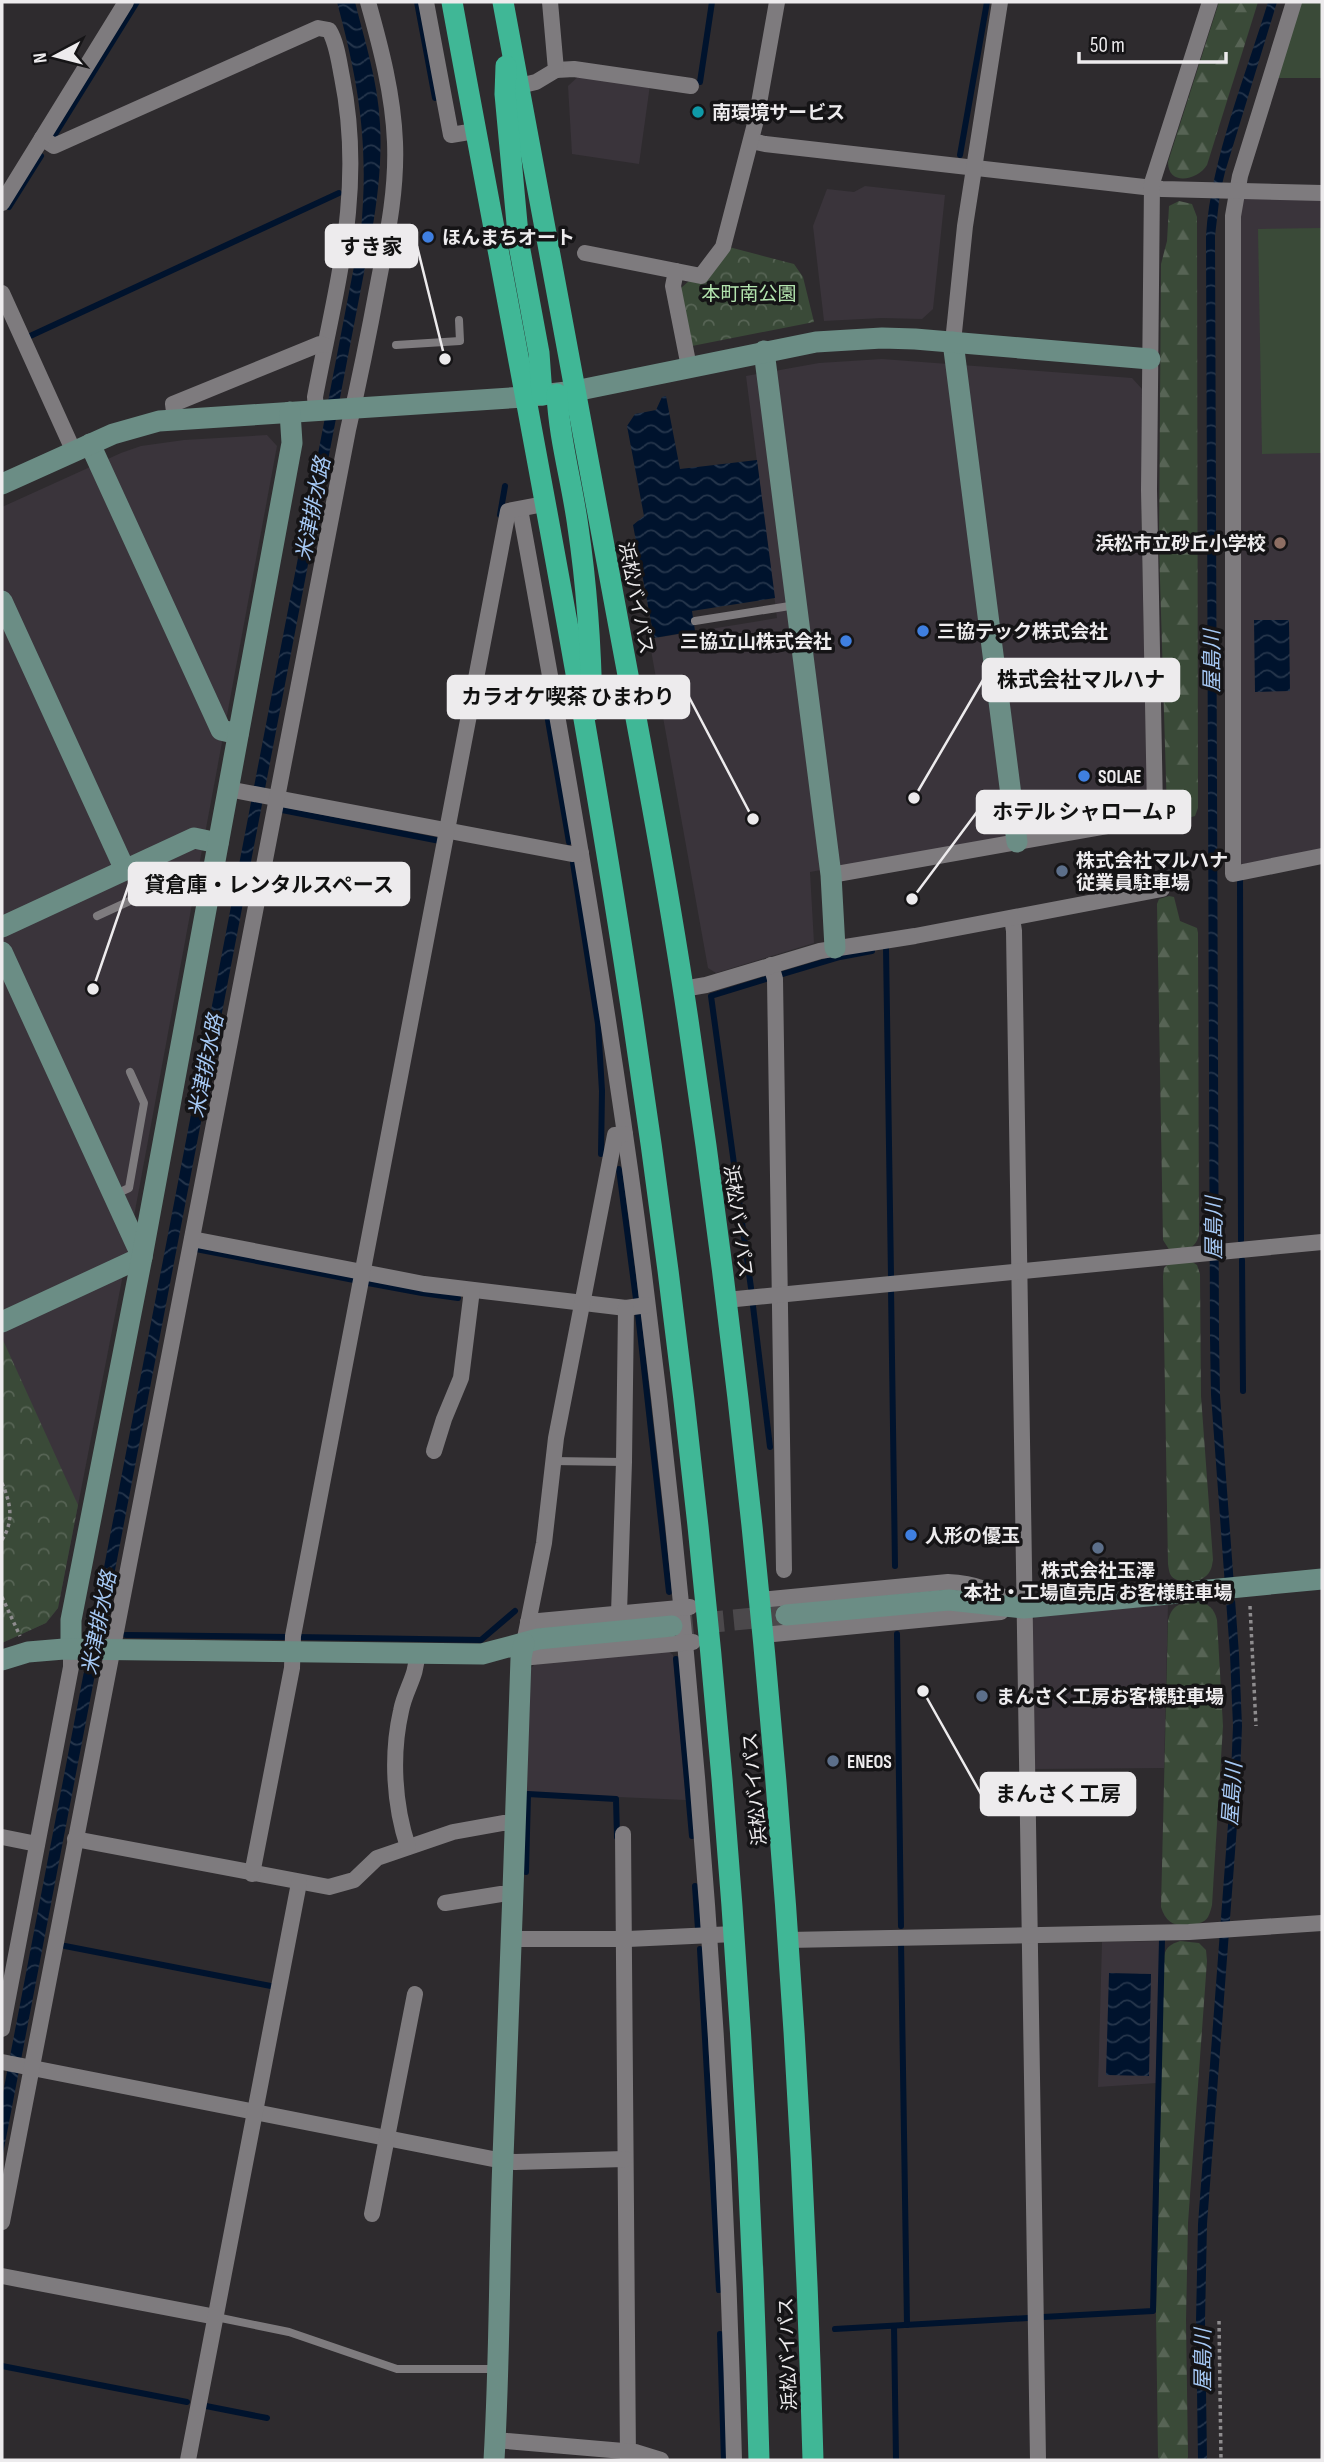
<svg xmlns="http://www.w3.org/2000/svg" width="1324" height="2462" font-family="'Sofia Sans Condensed','Noto Sans JP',sans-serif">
  <defs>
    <pattern id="forest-firs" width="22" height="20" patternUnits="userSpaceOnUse" patternTransform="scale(1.75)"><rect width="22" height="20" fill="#3a4a38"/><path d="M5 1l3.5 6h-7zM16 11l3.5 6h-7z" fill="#576455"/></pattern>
    <pattern id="park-crowns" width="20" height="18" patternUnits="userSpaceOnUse" patternTransform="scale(1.75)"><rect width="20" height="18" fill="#3a4a38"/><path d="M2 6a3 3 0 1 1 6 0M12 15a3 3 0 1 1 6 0" fill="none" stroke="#576455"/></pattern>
    <pattern id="water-waves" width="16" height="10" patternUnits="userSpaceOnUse" patternTransform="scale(1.75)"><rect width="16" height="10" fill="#00132d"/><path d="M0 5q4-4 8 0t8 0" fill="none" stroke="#26364c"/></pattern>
  </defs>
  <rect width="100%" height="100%" fill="#2e2b2e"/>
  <g fill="#3a343b">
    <path d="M581,74L650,85L639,164L572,154L568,86Z"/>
    <path d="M865,186L945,195L933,309L922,319L882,318L824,321L813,226L827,189L854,192Z"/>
    <path d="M1241,198L1322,199V849L1239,865Z"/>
    <path d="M882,359L1132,378L1142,389L1141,518L1148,807L1139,813L810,872L814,943L716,973L708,968L649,639L777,618L746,376L819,363Z"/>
    <path d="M267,435L277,446L127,1254L58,1608L46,1623L2,1643V507L121,453L141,446L184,440Z"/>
    <path d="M1168,1604L1164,1768L1033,1769L1031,1622L1035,1617Z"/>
    <path d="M668,1651L673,1655L686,1800L526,1793L530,1669L535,1664Z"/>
    <path d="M1161,1941L1157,2083L1098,2087L1102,1942Z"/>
  </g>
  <g fill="#3a4a38">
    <path d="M1300,2H1322V78H1277Z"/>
    <path d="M1322,228V453L1262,454L1258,229Z"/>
  </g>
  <g fill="url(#forest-firs)">
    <path d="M1219,2H1258L1207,165C1198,180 1168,187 1168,162Z"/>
    <path d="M1179,201L1192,204L1197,217L1198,808L1195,816L1176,821L1170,820L1167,813L1159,546L1161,264L1167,241L1169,206Z"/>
    <path d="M1169,896L1174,897L1180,921L1197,928L1198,933L1199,1235C1195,1251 1184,1249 1170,1251L1163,1240L1157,904L1159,899Z"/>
    <path d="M1191,1261L1197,1265L1200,1274L1201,1396L1213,1560C1212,1564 1212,1568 1210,1571C1205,1582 1184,1585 1175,1579C1169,1576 1169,1570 1168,1564L1163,1276L1164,1268L1169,1263Z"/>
    <path d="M1197,1601C1209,1604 1214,1608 1217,1620L1223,1726L1212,1905C1211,1909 1210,1913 1208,1917C1205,1922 1198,1924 1193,1925C1176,1927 1166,1924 1161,1907L1168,1621C1172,1604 1180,1603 1197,1601Z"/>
    <path d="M1180,1941L1199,1943L1206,1950L1207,1961L1188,2223L1186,2321L1188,2457L1187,2460H1160L1158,2457L1156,2312L1164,1956C1166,1947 1171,1944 1180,1941Z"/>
  </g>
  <g fill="url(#park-crowns)">
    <path d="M729,247L794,264L803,277L814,322L692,346L681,288L689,281L704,284L727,254Z"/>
    <path d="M2,1338L78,1505L58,1608L46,1623L2,1643Z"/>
  </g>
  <g fill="url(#water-waves)">
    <path d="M337,2H355C365,42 378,82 380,124C382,160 378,196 372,231L2,2159V2098L361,230C369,144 359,84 337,2Z"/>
    <path d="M1268,2H1277L1225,172L1220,193L1215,236L1219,1338L1220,1395L1239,1654L1242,1726L1239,1799L1207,2224L1205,2321L1207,2460H1198L1196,2321L1198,2224L1230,1798L1233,1726L1230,1654L1211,1395L1210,1338L1206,236C1211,159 1246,75 1268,2Z"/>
    <path d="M666,396L680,469L757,460L775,598L692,611L695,631L654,638L633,525L644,516L627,426L635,414L656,410L662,397Z"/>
    <path d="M1254,620H1289L1290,691L1255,692Z"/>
    <path d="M1109,1973L1151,1974L1149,2076L1106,2075Z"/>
  </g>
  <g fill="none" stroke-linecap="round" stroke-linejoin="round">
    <g stroke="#00132d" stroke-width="6">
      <path d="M417,2L435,98"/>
      <path d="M700,82L712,2"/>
      <path d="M54,136L137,2"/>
      <path d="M960,155L987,2"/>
      <path d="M9,207L41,156"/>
      <path d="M28,337L339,193"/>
      <path d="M500,515L505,486"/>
      <path d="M544,697L569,842"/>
      <path d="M282,810L440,841"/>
      <path d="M573,863L598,1024L602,1091L601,1154"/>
      <path d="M1240,880L1241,1240"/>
      <path d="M886,948L891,1276"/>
      <path d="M783,974L840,957L872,951"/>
      <path d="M619,1169L636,1299"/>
      <path d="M196,1249L354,1280"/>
      <path d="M1242,1260L1243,1391"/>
      <path d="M368,1283L422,1293L458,1298"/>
      <path d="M751,1288L711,996L766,979"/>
      <path d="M891,1289L895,1566"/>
      <path d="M753,1306L770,1447"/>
      <path d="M638,1314L669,1592"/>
      <path d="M897,1634L901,1926"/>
      <path d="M126,1635L287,1637"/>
      <path d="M296,1637L481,1640L515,1611"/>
      <path d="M676,1659L692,1836"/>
      <path d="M526,1872L528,1794L616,1799L617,1837"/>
      <path d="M695,1886L698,1929"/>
      <path d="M901,1942L907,2325"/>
      <path d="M65,1946L276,1987"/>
      <path d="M700,1949L719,2290"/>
      <path d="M1043,2317L1153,2311L1162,1940"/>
      <path d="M894,2326L896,2460"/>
      <path d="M835,2329L1028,2318"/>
      <path d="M720,2334L724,2460"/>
      <path d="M2,2366L187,2402"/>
      <path d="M206,2406L267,2418"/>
    </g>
    <path stroke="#4b484b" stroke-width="21" stroke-dasharray="21 10" stroke-linecap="butt" d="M672,1626L786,1615"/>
    <g stroke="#8e8c8e" stroke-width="3.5" stroke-dasharray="3.5 3.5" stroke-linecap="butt">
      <path d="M2,1483C11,1504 14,1521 2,1540"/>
      <path d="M2,1597L20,1636"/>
      <path d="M1250,1606L1256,1726"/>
      <path d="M1219,2321L1221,2460"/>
    </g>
    <g stroke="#7e7b7e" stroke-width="8">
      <path d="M396,345L460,341L459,320"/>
      <path d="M695,621L796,605"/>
      <path d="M97,916L171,882L209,886"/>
      <path d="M116,1194L129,1188L144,1103L130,1072"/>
      <path d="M552,1461L624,1462"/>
      <path d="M216,2317L289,2332L397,2369H496"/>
    </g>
    <g stroke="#7e7b7e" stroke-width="16">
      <path d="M426,2L451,135L475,131"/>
      <path d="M1294,2L1240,176L1233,216V874L1322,856"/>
      <path d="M556,70L574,69L691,86"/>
      <path d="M519,86L536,82L556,70L550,2"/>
      <path d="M42,138L54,146L318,28L329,30C337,43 339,62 342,77C365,191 336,286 315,397L316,410"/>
      <path d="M751,141L765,144L1162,189L1322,193"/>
      <path d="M2,203L126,2"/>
      <path d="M585,253L701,276L723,247L756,120L777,2"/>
      <path d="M676,271L673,286L689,367"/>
      <path d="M2,293L74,452"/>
      <path d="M953,342L965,226L1000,2"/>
      <path d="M175,419L173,404L320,344L325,345"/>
      <path d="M520,509C563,745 605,982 637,1220C691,1631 724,2045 734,2460"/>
      <path d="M228,789L572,854L581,853"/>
      <path d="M831,875L1141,820L1149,817L1155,810L1149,490L1152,183L1210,2"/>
      <path d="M1012,918L1014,931L1038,2460"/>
      <path d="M771,965L775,979L784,1570"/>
      <path d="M683,989L706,985L820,951L915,936L1162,889"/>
      <path d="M192,1239L424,1284L626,1308L647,1305"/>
      <path d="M726,1300L1322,1242"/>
      <path d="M434,1451L444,1419L461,1378L472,1290"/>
      <path d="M760,1600L948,1582C976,1583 995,1592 1019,1605"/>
      <path d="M619,1613L624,1462L626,1308"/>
      <path d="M528,1622L690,1607"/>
      <path d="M763,1635L1001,1612"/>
      <path d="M524,1643L544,1543L556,1438L615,1135L625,1134"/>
      <path d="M521,1658L693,1642"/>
      <path d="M623,1834L628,2460"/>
      <path d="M2,1837L37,1844"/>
      <path d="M75,1839L329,1887L354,1880L377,1858L453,1832L503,1823H514"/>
      <path d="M408,1847C394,1805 391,1755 401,1711C405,1689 417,1677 417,1653"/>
      <path d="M252,1874L292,1668L293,1636L508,511L544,504"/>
      <path d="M445,1903L501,1894H512"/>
      <path d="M512,1939H628L734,1934"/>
      <path d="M788,1940L1189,1932L1322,1923"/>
      <path d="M2,2029L71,1667V1649"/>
      <path d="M2,2062L503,2161L515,2162L625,2159"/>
      <path d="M372,2214L415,1994"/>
      <path d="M2,2222L348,430C359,382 369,333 378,284C387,237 397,191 395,142C393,94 381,48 368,2"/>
      <path d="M2,2276L216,2317"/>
      <path d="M495,2440L635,2452L661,2460"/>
      <path d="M188,2460L299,1883"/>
    </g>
    <g stroke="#6b8d85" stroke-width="21">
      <path d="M953,342L1017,842"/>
      <path d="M764,351L831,875L835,948"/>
      <path d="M90,444L221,730L238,734"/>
      <path d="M2,484L113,434L159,421L524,397L575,391L816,342L882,338L915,339L1150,359"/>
      <path d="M2,601L125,870"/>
      <path d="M2,927L194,838L218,843"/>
      <path d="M2,952L142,1257L2,1322"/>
      <path d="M786,1615L949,1600L1024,1608L1322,1579"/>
      <path d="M71,1649V1620L142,1257L292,443L290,412"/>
      <path d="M2,1660L28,1652L64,1649L482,1654L538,1639L672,1626"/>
      <path d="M494,2460C500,2359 499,2258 503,2158C509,1991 516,1825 521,1658L524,1643"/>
    </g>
    <g stroke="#40b796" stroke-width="21">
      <path d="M452,2C514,341 582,679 633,1020C705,1497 747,1978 759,2460"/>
      <path d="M503,2C538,194 574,386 610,578C637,725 666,872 688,1020C759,1497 800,1978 813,2460"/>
      <path d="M506,66L505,94L519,245L539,353L542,395"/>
      <path d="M557,394C559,439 572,482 578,527C587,587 591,650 592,710"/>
    </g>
  </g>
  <circle fill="#0f9aa8" stroke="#151416" stroke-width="2.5" cx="698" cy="112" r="7"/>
  <g fill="#3f7fe0" stroke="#151416" stroke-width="2.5">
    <circle cx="428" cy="237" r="7"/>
    <circle cx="923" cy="631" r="7"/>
    <circle cx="846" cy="641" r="7"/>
    <circle cx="1084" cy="776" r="7"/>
    <circle cx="911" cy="1535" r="7"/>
  </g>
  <circle fill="#8d6e63" stroke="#151416" stroke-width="2.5" cx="1280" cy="543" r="7"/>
  <g fill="#5c6f8a" stroke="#151416" stroke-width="2.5">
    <circle cx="1062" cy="871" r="7"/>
    <circle cx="1098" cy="1548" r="7"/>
    <circle cx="982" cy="1696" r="7"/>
    <circle cx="833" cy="1761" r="7"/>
  </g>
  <g text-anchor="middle" stroke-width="7" stroke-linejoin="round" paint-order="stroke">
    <g font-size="19" font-weight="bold" fill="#edebed" stroke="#151416" text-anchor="start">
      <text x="712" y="119">南環境サービス</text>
      <text x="442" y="244">ほんまちオート</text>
      <text x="1266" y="550" text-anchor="end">浜松市立砂丘小学校</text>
      <text x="937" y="638">三協テック株式会社</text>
      <text x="832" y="648" text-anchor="end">三協立山株式会社</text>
      <text x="1098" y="783">SOLAE</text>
      <text x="1076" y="867">株式会社マルハナ<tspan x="1076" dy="22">従業員駐車場</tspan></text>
      <text x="925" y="1542">人形の優玉</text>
      <text x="1098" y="1577" text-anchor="middle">株式会社玉澤<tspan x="1098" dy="22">本社・工場直売店 お客様駐車場</tspan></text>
      <text x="996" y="1703">まんさく工房お客様駐車場</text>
      <text x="847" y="1768">ENEOS</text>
    </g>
    <g font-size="19" fill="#b3e4ae" stroke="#151416">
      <text x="749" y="300">本町南公園</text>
    </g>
    <g font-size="19" fill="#edebed" stroke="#151416">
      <text transform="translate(637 598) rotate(79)" y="7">浜松バイパス</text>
      <text transform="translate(739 1221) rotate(82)" y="7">浜松バイパス</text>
      <text transform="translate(754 1789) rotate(-95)" y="7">浜松バイパス</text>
      <text transform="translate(787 2354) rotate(-92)" y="7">浜松バイパス</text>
    </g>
    <g font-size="21" font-style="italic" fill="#a6c9f5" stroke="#151416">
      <text transform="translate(313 509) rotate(-79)" y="7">米津排水路</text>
      <text transform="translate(1212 661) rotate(-90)" y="7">屋島川</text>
      <text transform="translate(206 1066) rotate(-79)" y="7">米津排水路</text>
      <text transform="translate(1214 1228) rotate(-90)" y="7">屋島川</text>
      <text transform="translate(99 1623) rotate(-79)" y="7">米津排水路</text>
      <text transform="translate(1232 1794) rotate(-86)" y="7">屋島川</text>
      <text transform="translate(1203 2360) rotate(-90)" y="7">屋島川</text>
    </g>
  </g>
  <path fill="none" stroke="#edebed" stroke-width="2.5" d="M445 359L417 246M914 798L983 680M753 819L689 697M912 899L977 812M93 989L129 884M923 1691L981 1794"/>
  <g fill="#edebed" stroke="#151416" stroke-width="2.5">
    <circle cx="445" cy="359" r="7"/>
    <circle cx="914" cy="798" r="7"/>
    <circle cx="753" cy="819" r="7"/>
    <circle cx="912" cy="899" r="7"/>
    <circle cx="93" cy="989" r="7"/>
    <circle cx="923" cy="1691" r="7"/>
  </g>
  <g fill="#edebed" stroke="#edebed" stroke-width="2.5">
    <rect x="326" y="225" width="91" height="42" rx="7"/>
    <rect x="983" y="659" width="196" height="42" rx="7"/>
    <rect x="448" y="676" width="241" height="42" rx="7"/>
    <rect x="977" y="791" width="213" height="42" rx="7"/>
    <rect x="129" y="863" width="280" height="42" rx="7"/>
    <rect x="981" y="1773" width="154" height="42" rx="7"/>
  </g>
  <g font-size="21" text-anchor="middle" font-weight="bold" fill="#111">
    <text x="371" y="254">すき家</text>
    <text x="1081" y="687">株式会社マルハナ</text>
    <text x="568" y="704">カラオケ喫茶 ひまわり</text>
    <text x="1084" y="819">ホテル シャローム P</text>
    <text x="269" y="892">貸倉庫・レンタルスペース</text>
    <text x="1058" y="1801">まんさく工房</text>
  </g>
  <rect width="1324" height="2462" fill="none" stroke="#edebed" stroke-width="7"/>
  <g transform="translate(56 56) rotate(263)" stroke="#151416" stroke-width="5" paint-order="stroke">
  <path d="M0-5L12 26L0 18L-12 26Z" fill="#edebed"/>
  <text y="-10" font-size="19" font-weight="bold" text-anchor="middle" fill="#edebed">N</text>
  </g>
  <path d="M1079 52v10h147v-10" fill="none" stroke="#edebed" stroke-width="3.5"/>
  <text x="1090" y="52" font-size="21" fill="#edebed" stroke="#151416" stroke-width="5" paint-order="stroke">50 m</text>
</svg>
